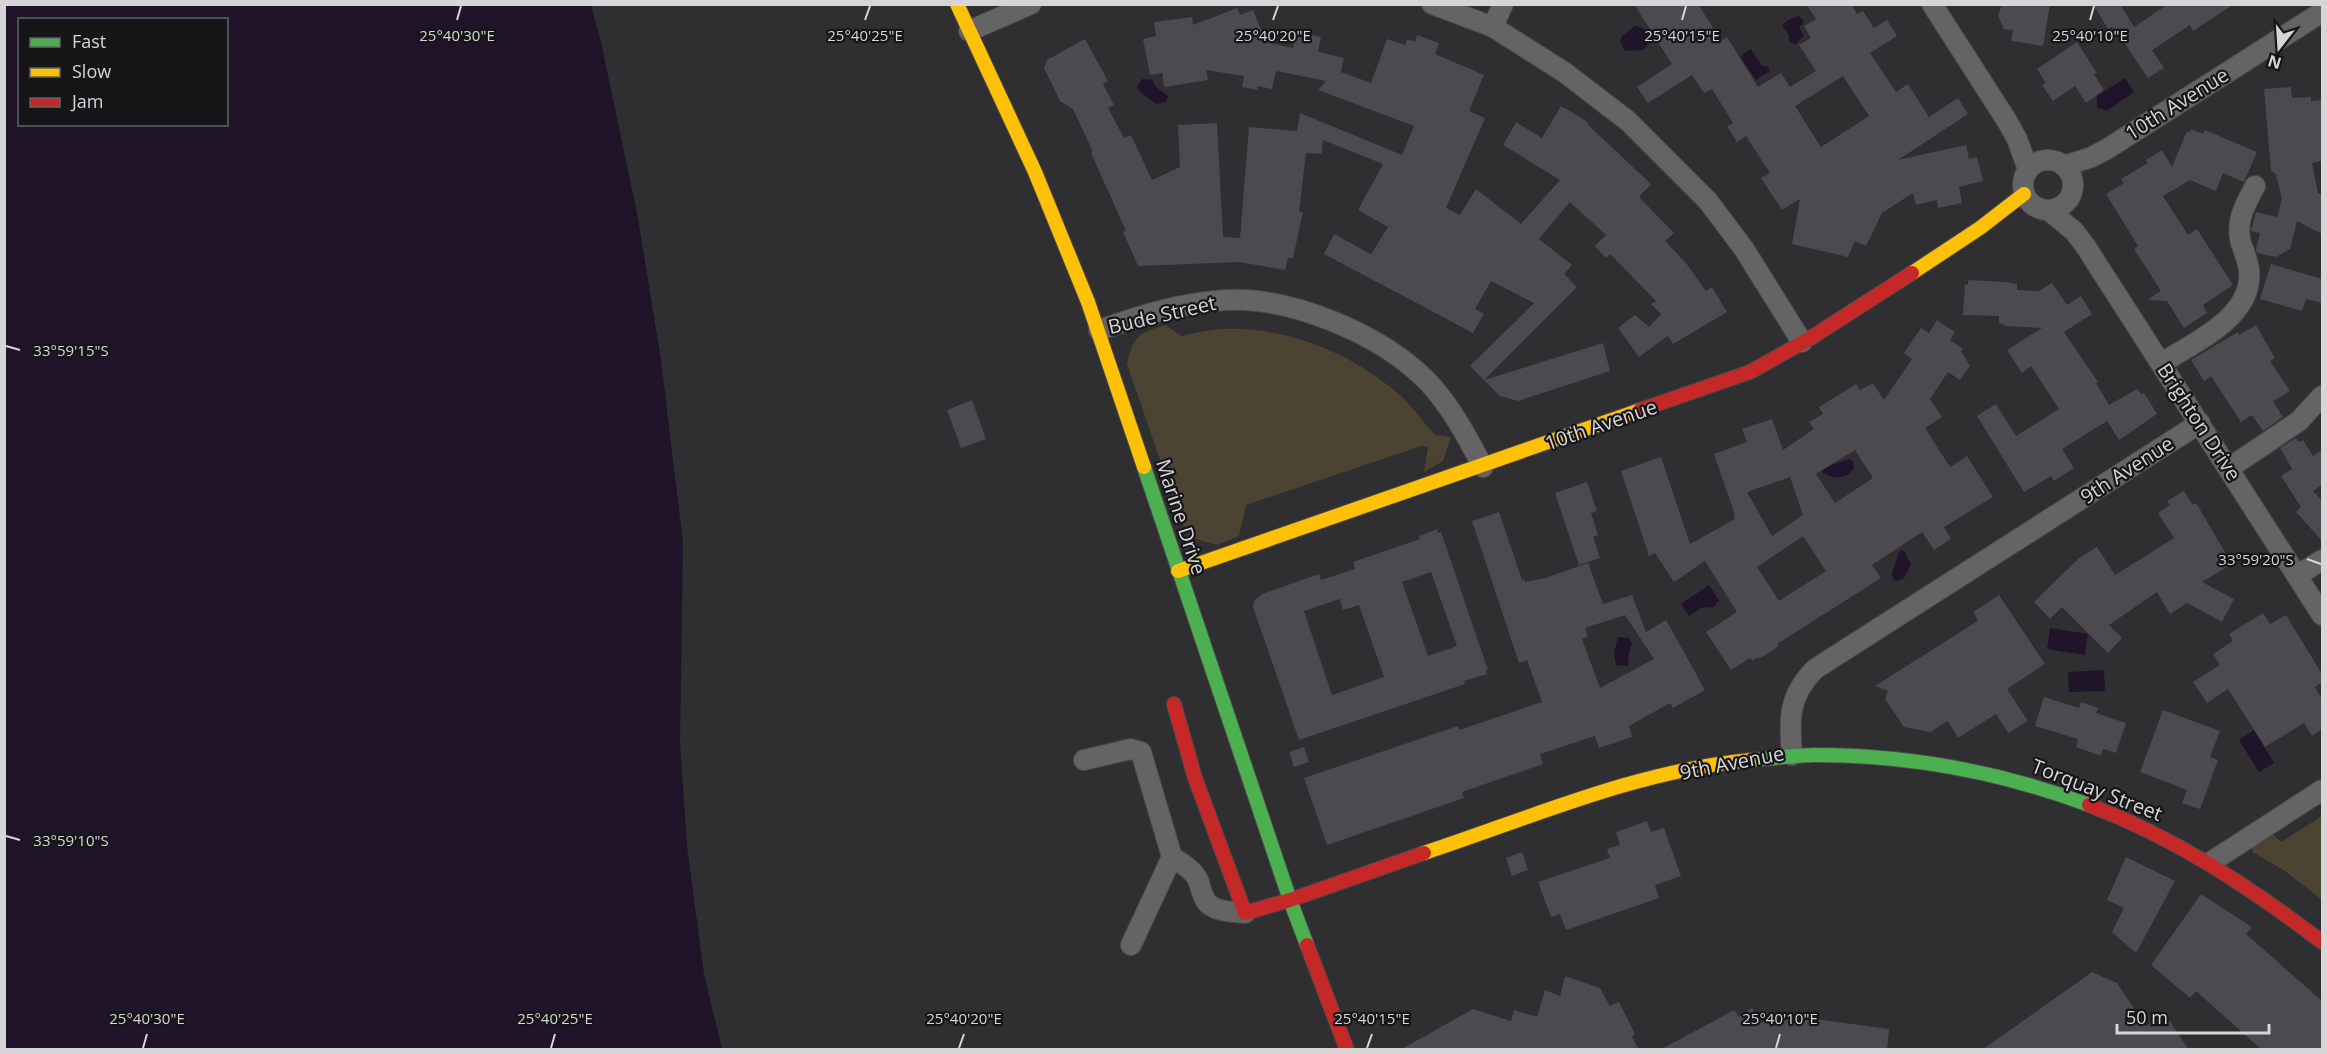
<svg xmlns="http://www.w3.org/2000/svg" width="2327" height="1054" font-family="'Open Sans',sans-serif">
  <rect width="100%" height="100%" fill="#2f2e30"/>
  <g fill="#4d4332">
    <path d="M1165,325L1182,336C1200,332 1218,328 1237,329C1296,330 1358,357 1402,397C1414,408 1424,423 1435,435L1451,437L1443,461L1424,472L1428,447L1421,446L1246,505L1239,536L1217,545L1192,538L1181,521L1127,364C1133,336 1139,333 1165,325Z"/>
    <path d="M2322,816V900L2282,869L2252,852L2258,835L2270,831L2281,842Z"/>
  </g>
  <g fill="#20142b" fill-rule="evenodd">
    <path d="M5,4L591,5L601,42L638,218L661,360L683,543L680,743L687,846L704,974L722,1049H5ZM20,20H226V124H20Z"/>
    <path d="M1799,16L1804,22L1799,28L1804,36L1795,45L1789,41V35L1782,25L1790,19Z"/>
    <path d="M1635,26C1649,28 1652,39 1644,50L1625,51L1620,41L1622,36Z"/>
    <path d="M1751,49L1762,66H1767L1770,71L1756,80L1740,57Z"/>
    <path d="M2125,78L2134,92L2107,111L2097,107V96Z"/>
    <path d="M1142,79L1152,80L1156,87L1168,96L1166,102L1156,104L1140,92L1137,87Z"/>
    <path d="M1849,459L1853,461L1854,469C1845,480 1834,479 1823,473L1822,470C1831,464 1839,463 1849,459Z"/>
    <path d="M1901,550L1905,552L1911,565L1904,578L1897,581L1893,579L1892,573C1895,567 1897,553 1901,550Z"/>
    <path d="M1709,585L1719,600L1714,607L1701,608L1689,616L1681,604Z"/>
    <path d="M2050,628L2088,634L2085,655L2047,649Z"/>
    <path d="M1618,637L1629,638L1632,644L1629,653L1628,666L1616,665L1614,653Z"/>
    <path d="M2104,670L2105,691L2069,692L2068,672Z"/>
    <path d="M2254,730L2274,763L2259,772L2239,740Z"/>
  </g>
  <g fill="#4c494f" fill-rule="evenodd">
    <path d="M1634,4H1698L1721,41L1727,37L1758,87L1781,73L1790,87L1816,71L1799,45L1811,38L1804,26L1816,19L1806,4H1851L1857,14L1863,11L1874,28L1887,20L1897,36L1870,53L1896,92L1908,84L1929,117L1958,98L1968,114L1898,160L1966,145L1969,159L1977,157L1983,181L1959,187L1962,203L1938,208L1937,200L1916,205L1913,193L1882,213L1866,246L1855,241L1848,257L1792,244L1800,199L1782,210L1761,178L1770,173L1746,136L1737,142L1727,126L1733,123L1712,89L1704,93L1692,75L1648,103L1637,87L1672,64ZM1843,76L1869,116L1821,147L1795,106Z"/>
    <path d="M2002,4H2050L2043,46L2011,41L2013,30L2004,29L1998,16Z"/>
    <path d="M2093,4H2120L2134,27L2168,4H2234L2193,31L2190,25L2152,50L2164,68L2148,78L2119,35L2118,36L2112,27L2108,29Z"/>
    <path d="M1237,8L1240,15L1253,10L1266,42L1293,48L1296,32L1321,37L1318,52L1344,58L1341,72L1371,83L1387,39L1405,45L1407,39L1415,42L1417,35L1439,43L1435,54L1484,75L1469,111L1485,118L1446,208L1460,215L1476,189L1521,224L1560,180L1503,145L1516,122L1542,138L1561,106L1588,122L1587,124L1651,184L1639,197L1674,233L1665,241L1686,263L1706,291L1712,287L1727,312L1673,344L1668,336L1639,357L1618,328L1635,315L1649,327L1661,314L1651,304L1656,301L1610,254L1606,258L1595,246L1606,235L1570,202L1539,239L1572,265L1564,274L1577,287L1484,380L1603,343L1610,371L1518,401L1500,396L1470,366L1534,303L1491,281L1475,309L1484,314L1473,333L1324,254L1334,234L1371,254L1388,227L1358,210L1383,164L1323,140L1322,154L1306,153L1299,212H1303L1293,258H1288L1285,270L1240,262L1138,266L1123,232L1126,231L1091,153L1093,152L1073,109L1060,101L1044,68L1047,60L1085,39L1108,81L1103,84L1114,105L1108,108L1124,138L1131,135L1152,180L1180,167L1178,125L1217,123L1223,237L1240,238L1249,127L1297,131L1300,113L1402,155L1414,126L1318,90L1326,81L1276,71L1272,89L1258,86L1257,90L1242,87L1244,76L1206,70L1208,80L1164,87L1162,73L1150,75L1143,39L1156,36L1154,22L1192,17L1193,25Z"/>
    <path d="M2077,42L2097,73L2094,74L2104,90L2086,103L2075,86L2053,101L2042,85L2046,83L2037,69Z"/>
    <path d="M2291,87L2292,98L2311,97V101L2322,100V161L2312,163L2318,193L2322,195V234L2297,221L2290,249L2276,257L2257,253L2256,249L2260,233L2251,231L2256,212L2277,217L2282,199L2276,174L2271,171L2264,89Z"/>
    <path d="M2191,129L2203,134L2205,130L2257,152L2244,182L2223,173L2216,191L2190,180L2163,196L2188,235L2197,229L2233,285L2203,305L2207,313L2184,328L2167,301L2147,300L2161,291L2134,249L2138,246L2106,194L2124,183L2121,179L2148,163L2146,160L2162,150L2172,167L2187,131L2189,133Z"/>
    <path d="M2271,264L2322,279V303L2306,299L2302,311L2260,299Z"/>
    <path d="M1968,280L2005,282L2017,284V290L2039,291L2052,283L2067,305L2081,296L2092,314L2064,332L2098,382L2096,383L2109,405L2137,389L2141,394L2144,393L2157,414L2119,440L2107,421L2062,449L2074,468L2054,481L2051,476L2024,492L1977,416L1996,404L2016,436L2059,409L2031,366L2022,373L2007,350L2042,328L2004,326V324L1999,323V316L1963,315L1965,284L1968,285Z"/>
    <path d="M1937,320L1955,332L1950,340L1963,349L1961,351L1970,366L1960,380L1948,372L1930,399L1942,417L1925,428L1950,467L1967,456L1993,497L1944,527L1951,539L1934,550L1922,532L1872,565L1881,578L1785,639L1777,644L1779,646L1759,659L1758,657L1752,661L1750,658L1731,670L1706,632L1737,612L1705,561L1674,582L1655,553L1649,556L1621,471L1661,457L1690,544L1735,519L1733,516L1735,515L1714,454L1747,442L1742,429L1772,419L1783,450L1814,429L1809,422L1823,414L1819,407L1856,384L1860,390L1873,383L1884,400L1912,359L1904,353L1921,328L1929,333ZM1855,450L1873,478L1835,503L1816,474ZM1790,477L1803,515L1772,536L1747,492ZM1803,536L1826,571L1779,601L1757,567Z"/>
    <path d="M2256,325L2275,358L2270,361L2290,391L2273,401L2283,417L2263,431L2252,415L2241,422L2211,376L2204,381L2191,360L2238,332L2239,335Z"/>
    <path d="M972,400L986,439L961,448L947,410Z"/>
    <path d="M2296,438L2299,442L2303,440L2313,456L2322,450V485L2313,491L2322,501V541L2296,512L2301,507L2281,476L2292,469L2280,448Z"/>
    <path d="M1587,482L1597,511L1591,513L1598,535L1593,537L1600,558L1579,565L1555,493Z"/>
    <path d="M2184,491L2193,505L2196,503L2232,564L2202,582L2234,599L2222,622L2187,603L2170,614L2157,592L2109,625L2122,638L2108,653L2062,607L2050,619L2034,602L2079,558L2097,547L2115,575L2174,538L2158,513L2170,505L2167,501Z"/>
    <path d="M1499,512L1522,580L1524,579L1525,582L1545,578L1588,563L1603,604L1632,595L1646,632L1666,620L1705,690L1673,708L1670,703L1629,726L1632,737L1599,748L1595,736L1540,754L1543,764L1462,792L1464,798L1327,845L1304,778L1458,726L1459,730L1542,702L1527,660L1519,663L1472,521ZM1625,615L1654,659L1600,688L1582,639L1588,637L1585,628Z"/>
    <path d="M1437,529L1438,533L1441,532L1488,670H1486L1487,674L1464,681L1465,684L1299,740L1253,607L1254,601L1262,594L1319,574L1321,580L1355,569L1353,562L1420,539L1419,536ZM1431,572L1457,646L1428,656L1402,582ZM1340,599L1343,610L1359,605L1384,677L1332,695L1304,611Z"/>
    <path d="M1999,595L2045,664L2007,689L2028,721L2008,733L1996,714L1958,738L1948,721L1930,732L1904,727L1885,699L1888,691L1875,686L1973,624L1978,620L1973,612Z"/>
    <path d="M2263,613L2270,624L2286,615L2322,674V682L2315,687L2322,699V729L2312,736L2304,723L2265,747L2228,689L2207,703L2193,682L2220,665L2213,654L2233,641L2229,634Z"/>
    <path d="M2044,697L2079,708L2081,702L2098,708L2096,713L2126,723L2116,753L2103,749L2101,756L2076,747L2078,739L2035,726Z"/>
    <path d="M2163,710L2220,731L2210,757L2218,760L2200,809L2182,803L2187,790L2140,772Z"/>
    <path d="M1304,747L1309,762L1294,767L1289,752Z"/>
    <path d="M1647,821L1651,832L1664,828L1681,876L1655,885L1659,898L1566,930L1560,914L1551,917L1538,882L1610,858L1607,849L1620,845L1616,832Z"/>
    <path d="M1522,852L1528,870L1512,876L1506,858Z"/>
    <path d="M2126,857L2175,881L2136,953L2112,932L2124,908L2107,900Z"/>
    <path d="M2201,894L2252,927L2246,934L2322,1001V1050H2262L2196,991L2190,998L2151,965Z"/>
    <path d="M2092,972L2117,983L2146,1026L2165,1014L2189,1050H1982Z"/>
    <path d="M1565,976L1600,988L1610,1006L1619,1002L1635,1034L1632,1037L1639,1050H1400L1473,1009L1511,1021L1514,1010L1537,1017L1545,990L1560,996Z"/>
    <path d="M1752,1008L1761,1023L1778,1014L1889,1029L1887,1050H1660L1734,1010L1739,1017Z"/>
  </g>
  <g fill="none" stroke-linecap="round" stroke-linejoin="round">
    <g stroke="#4a494b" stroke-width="22">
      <g id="street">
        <path d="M1432,4L1493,27L1564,72L1628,121L1708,201L1744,249L1802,342"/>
        <path d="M1932,4L2007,121L2017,139L2028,169"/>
        <path d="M1493,27L1503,4"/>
        <path d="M969,31L1031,4"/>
        <circle cx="2048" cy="185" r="25"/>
        <path d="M2064,166L2092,157L2107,149L2322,12"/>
        <path d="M2048,210L2074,231L2086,247L2322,615"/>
        <path d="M1099,330C1140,316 1183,302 1227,300C1293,297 1383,335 1429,383C1452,408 1467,437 1483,467"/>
        <path d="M2162,363C2194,342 2254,317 2249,270C2248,261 2244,252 2241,243C2235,221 2245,205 2255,186"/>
        <path d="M2229,468L2299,421L2322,396"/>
        <path d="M2298,575L2322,560"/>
        <path d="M1792,755C1789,720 1788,696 1815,669L2200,423"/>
        <path d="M1084,760L1131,749L1141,752L1172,857L1131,945"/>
        <path d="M1172,857C1181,863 1191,868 1197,878C1201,885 1201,894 1206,901C1213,912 1234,912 1245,913"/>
        <path d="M2211,862L2322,790"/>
      </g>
    </g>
    <g stroke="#4a494b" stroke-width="16">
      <g id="fast">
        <path d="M1144,467L1290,900L1307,945"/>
        <path d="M1751,760C1772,759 1794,755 1815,755C1909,755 2001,772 2089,805"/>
      </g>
    </g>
    <g stroke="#4a494b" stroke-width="16">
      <g id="slow">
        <path d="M957,4L1035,172L1088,302L1144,467"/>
        <path d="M1912,273L1980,228L2024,194"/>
        <path d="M1178,571L1640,410"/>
        <path d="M1424,853C1530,818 1639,770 1751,760"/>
      </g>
    </g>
    <g stroke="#4a494b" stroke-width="16">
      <g id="jam">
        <path d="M1640,410L1750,372L1809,339L1912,273"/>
        <path d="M1174,704L1195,778L1245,913L1290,900L1424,853"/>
        <path d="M2089,805C2176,838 2248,886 2322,942"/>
        <path d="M1307,945L1347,1050"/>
      </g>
    </g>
    <use href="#street" stroke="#646465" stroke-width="20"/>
    <use href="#fast" stroke="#4caf50" stroke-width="14"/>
    <use href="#slow" stroke="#ffc107" stroke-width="14"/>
    <use href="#jam" stroke="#c62828" stroke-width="14"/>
  </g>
  <path fill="none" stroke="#d6d5d8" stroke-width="2" d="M457,20L461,6M865,20L870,6M1273,20L1278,6M1682,20L1686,6M2090,20L2094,6M6,346L20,350M2307,559L2321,564M6,836L20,840M143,1048L147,1034M551,1048L555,1034M959,1048L964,1034M1367,1048L1372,1034M1776,1048L1780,1034"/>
  <g text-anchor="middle" stroke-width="4.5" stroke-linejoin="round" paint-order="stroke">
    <g font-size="20" fill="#d6d5d8" stroke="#161618">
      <text transform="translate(2177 104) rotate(-32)" y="7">10th Avenue</text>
      <text transform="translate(1162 315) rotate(-13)" y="7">Bude Street</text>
      <text transform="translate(2199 422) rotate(57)" y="7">Brighton Drive</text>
      <text transform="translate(1601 425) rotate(-19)" y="7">10th Avenue</text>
      <text transform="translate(2127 470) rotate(-33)" y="7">9th Avenue</text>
      <text transform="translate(1181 517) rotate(72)" y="7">Marine Drive</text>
      <text transform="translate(1732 763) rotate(-11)" y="7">9th Avenue</text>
      <text transform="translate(2097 790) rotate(21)" y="7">Torquay Street</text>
    </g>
  </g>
  <g font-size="15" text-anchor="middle" fill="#d6d5d8" stroke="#161618" stroke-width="4.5" stroke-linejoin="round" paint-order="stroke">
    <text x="457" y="41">25°40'30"E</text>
    <text x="865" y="41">25°40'25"E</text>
    <text x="1273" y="41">25°40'20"E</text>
    <text x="1682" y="41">25°40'15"E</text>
    <text x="2090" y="41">25°40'10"E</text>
    <text x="71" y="356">33°59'15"S</text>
    <text x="2256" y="565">33°59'20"S</text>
    <text x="71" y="846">33°59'10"S</text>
    <text x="147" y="1024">25°40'30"E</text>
    <text x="555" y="1024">25°40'25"E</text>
    <text x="964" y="1024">25°40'20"E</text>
    <text x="1372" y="1024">25°40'15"E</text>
    <text x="1780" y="1024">25°40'10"E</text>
  </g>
  <rect width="2327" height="1054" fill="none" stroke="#d6d5d8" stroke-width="12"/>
  <rect x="18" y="18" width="210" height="108" fill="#161618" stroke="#636265" stroke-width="1.5"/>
  <rect x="30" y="38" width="30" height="9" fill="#4caf50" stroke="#636265" stroke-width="1.5"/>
  <text x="72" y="48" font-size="18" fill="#d6d5d8">Fast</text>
  <rect x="30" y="68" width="30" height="9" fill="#ffc107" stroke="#636265" stroke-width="1.5"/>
  <text x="72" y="78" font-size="18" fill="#d6d5d8">Slow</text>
  <rect x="30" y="98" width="30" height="9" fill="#c62828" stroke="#636265" stroke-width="1.5"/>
  <text x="72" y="108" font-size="18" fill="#d6d5d8">Jam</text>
  <g transform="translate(2279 48) rotate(197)" stroke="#161618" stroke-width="4.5" paint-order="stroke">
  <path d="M0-4.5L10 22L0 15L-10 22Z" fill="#d6d5d8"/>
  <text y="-9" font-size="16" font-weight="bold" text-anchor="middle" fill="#d6d5d8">N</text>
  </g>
  <path d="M2117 1024v9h152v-9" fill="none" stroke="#d6d5d8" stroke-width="3"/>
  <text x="2126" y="1024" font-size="18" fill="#d6d5d8" stroke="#161618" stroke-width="4.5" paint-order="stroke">50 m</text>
</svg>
